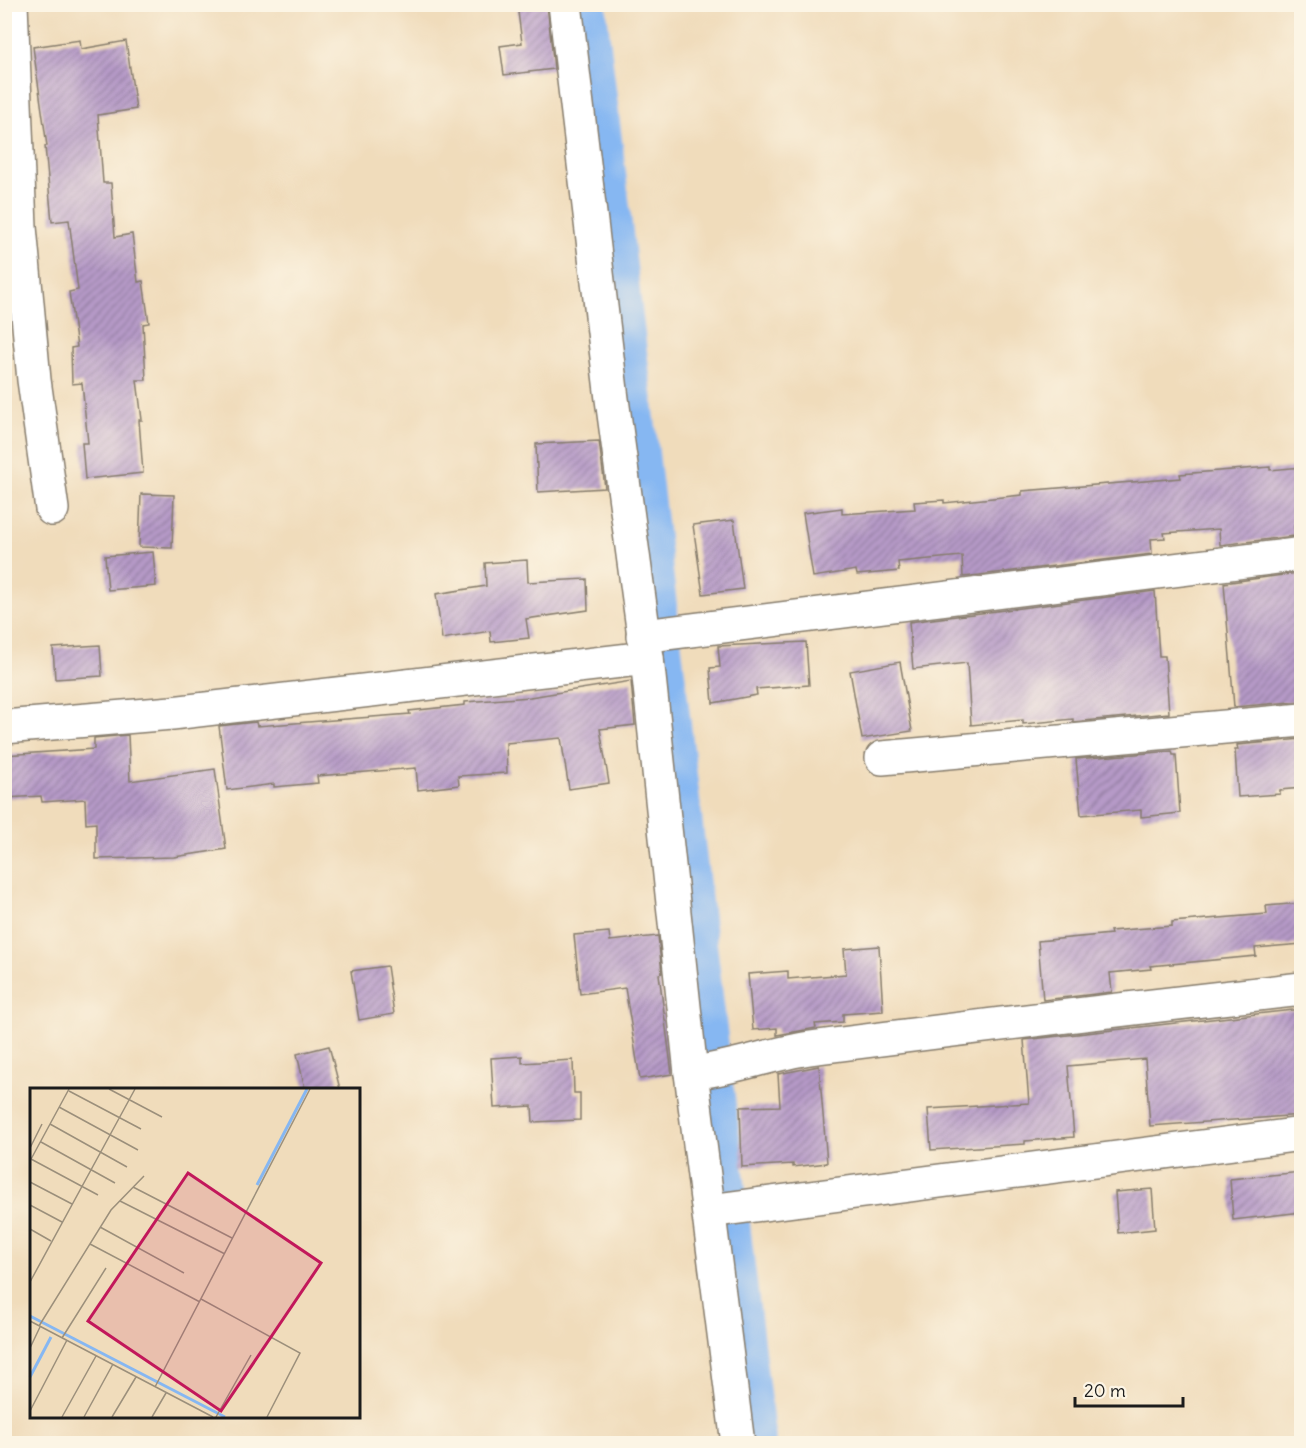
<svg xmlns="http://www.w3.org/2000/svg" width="1306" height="1448" font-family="Delius,sans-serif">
  <defs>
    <pattern id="building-hatch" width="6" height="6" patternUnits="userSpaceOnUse" patternTransform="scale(1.5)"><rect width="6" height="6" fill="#b69ac7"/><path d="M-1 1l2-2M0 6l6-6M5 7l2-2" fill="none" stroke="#937da1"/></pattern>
  </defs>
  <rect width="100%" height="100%" fill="#fcf5e5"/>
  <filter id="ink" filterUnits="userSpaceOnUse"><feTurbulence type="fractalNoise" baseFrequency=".0167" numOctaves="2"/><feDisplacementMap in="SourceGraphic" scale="12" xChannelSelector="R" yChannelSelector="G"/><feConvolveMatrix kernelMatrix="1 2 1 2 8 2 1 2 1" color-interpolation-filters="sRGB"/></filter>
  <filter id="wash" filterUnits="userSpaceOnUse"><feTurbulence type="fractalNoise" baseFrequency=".008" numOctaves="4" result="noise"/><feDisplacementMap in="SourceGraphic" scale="24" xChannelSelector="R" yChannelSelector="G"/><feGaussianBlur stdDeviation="1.35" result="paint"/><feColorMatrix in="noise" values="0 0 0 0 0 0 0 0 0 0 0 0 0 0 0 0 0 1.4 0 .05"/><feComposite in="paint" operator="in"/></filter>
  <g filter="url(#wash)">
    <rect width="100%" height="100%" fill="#f0dcbb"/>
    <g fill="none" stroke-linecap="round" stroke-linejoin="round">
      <path stroke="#86b7f2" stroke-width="38" d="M587,4L757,1444"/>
    </g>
    <g id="blocks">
      <g fill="url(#building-hatch)">
        <path d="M517,4H547L554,69L504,75L500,46L522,43Z"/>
        <path d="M80,40L81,49L126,41L136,109L98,115L103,183H111L115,237L132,234L138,282L143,281L149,323L143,324L146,380H137L142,420H139L143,473L85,479L82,443H88L82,383L72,384L71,348L77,347L69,292L78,290L69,220L52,222L45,146H47L33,47Z"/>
        <path d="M599,441L605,488L538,492L536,444Z"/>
        <path d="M1270,467V470L1302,467V525L1294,526L1295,536L1220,545L1219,529L1164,533L1165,538L1151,539L1152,554L963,577L962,556L898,562L899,571L857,575L856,570L813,577L803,513L842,508V514L915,509L914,502L944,500V503L1022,495V491L1181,478L1180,474Z"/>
        <path d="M141,494L174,495L172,548L139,547Z"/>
        <path d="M734,520L743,589L703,594L693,525Z"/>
        <path d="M153,552L156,586L108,590L105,556Z"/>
        <path d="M527,560L528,582L587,579L588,610L526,619L529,638L491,642L490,631L442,639L436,594L486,586L485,563Z"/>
        <path d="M1298,573L1302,613V701L1234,707L1224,583Z"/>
        <path d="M1155,591L1159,656H1165L1169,713L1073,722V719L1023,724V720L971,725L967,663L913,669L909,622Z"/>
        <path d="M806,642L809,685L756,689L757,695L713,703L710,668L720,667L718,646Z"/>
        <path d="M100,645L102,676L55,679L53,648Z"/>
        <path d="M900,662L912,731L862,739L850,671Z"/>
        <path d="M631,681L635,725L600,729L609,783L569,789L561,738L506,743L507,773L458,776L459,785L418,790L416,768L317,776L318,783L274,787V784L227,790L219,726L256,722L257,726L410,714L409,711L465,705V702L530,697Z"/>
        <path d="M128,735L130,781L215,769L226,849L174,857L96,859V823L86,824L85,799L42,802L41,796L4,798V755L94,749V738Z"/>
        <path d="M1302,739V788L1280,790V794L1238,797L1235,750H1238L1237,745Z"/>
        <path d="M1172,751L1173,755H1176L1180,813L1141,817V810L1081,815L1076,759Z"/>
        <path d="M1302,903V944L1255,948L1256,956L1150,966L1151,969L1110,973L1112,992L1043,1000L1038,941L1111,934L1110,931L1172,926V922L1267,914L1266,906Z"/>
        <path d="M609,932L610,941L658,936L662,973L659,974L672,1074L640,1079L625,988L580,994L574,935Z"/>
        <path d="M879,946L883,1011L843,1014V1022L815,1024L816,1028L777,1035V1028L753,1030L748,974L788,971V979L846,974L844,949Z"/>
        <path d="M387,966L394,1014L359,1020L351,971Z"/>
        <path d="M1302,1009V1115L1150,1126L1145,1059L1068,1066L1074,1137L1025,1141V1144L931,1150L928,1109L1029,1103L1024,1040Z"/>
        <path d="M329,1046L340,1089H305L297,1054Z"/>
        <path d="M522,1056V1063L573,1060L574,1093H580V1120L533,1122L532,1106L494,1108L491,1058Z"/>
        <path d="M819,1066L827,1163L793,1167V1164L742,1167L740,1107L780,1106L778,1074Z"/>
        <path d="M1302,1172V1212L1233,1220L1230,1179Z"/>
        <path d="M1152,1189L1155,1229L1118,1233L1115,1192Z"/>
      </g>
    </g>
  </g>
  <g filter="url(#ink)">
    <use href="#blocks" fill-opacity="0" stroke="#867c6c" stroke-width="1.5"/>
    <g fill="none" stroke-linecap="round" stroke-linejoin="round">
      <g stroke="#867c6c" stroke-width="36">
        <g id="minor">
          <path d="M11,4L20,227L34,380L52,509"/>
          <path d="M565,4L612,399L647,658L691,1073L738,1444"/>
          <path d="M643,636L1302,554"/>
          <path d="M4,727L172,713L647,658"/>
          <path d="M882,758L1302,720"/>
          <path d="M691,1073C732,1069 769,1054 810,1048C974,1027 1137,1007 1302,989"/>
          <path d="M709,1211L1302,1134"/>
        </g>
      </g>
      <use href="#minor" stroke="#fff" stroke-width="33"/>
    </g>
  </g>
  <g transform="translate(30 1088)">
    <rect width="330" height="330" fill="#f0dcbb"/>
    <path fill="none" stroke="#86b7f2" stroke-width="3" d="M227,97L277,1M0,228L195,329M0,289L21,249"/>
    <path fill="none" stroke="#9b8f7b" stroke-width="1.5" d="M79,1L132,29M39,3L111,41M29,19L108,62M20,36L97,79M11,54L85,95M0,60L12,36M1,71L68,107M0,73L39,1M0,94L42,116M103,99L202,150M90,113L195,166M0,117L32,134M70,139L154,185M0,141L21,153M60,156L170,214M0,194L105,1M171,211L270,265L237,329M0,233L183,329M9,238L81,122L114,88M32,250L76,180M0,260L10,239M125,299L280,1M0,323L37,252M32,329L66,268M54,329L83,276M82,329L106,289M122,329L136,305M186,329L221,267"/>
    <path fill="#c2185b" fill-opacity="0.15" stroke="#c2185b" stroke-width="3" d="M158,85L291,175L191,323L58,233Z"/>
    <rect width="330" height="330" fill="none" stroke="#1c1c1c" stroke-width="3"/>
  </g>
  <rect width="1306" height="1448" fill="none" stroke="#fcf5e5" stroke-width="24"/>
  <path d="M1075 1397v9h108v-9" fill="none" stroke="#1c1c1c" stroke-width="3"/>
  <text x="1084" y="1397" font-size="18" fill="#1c1c1c" stroke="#fcf5e5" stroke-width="4.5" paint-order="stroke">20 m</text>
</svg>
